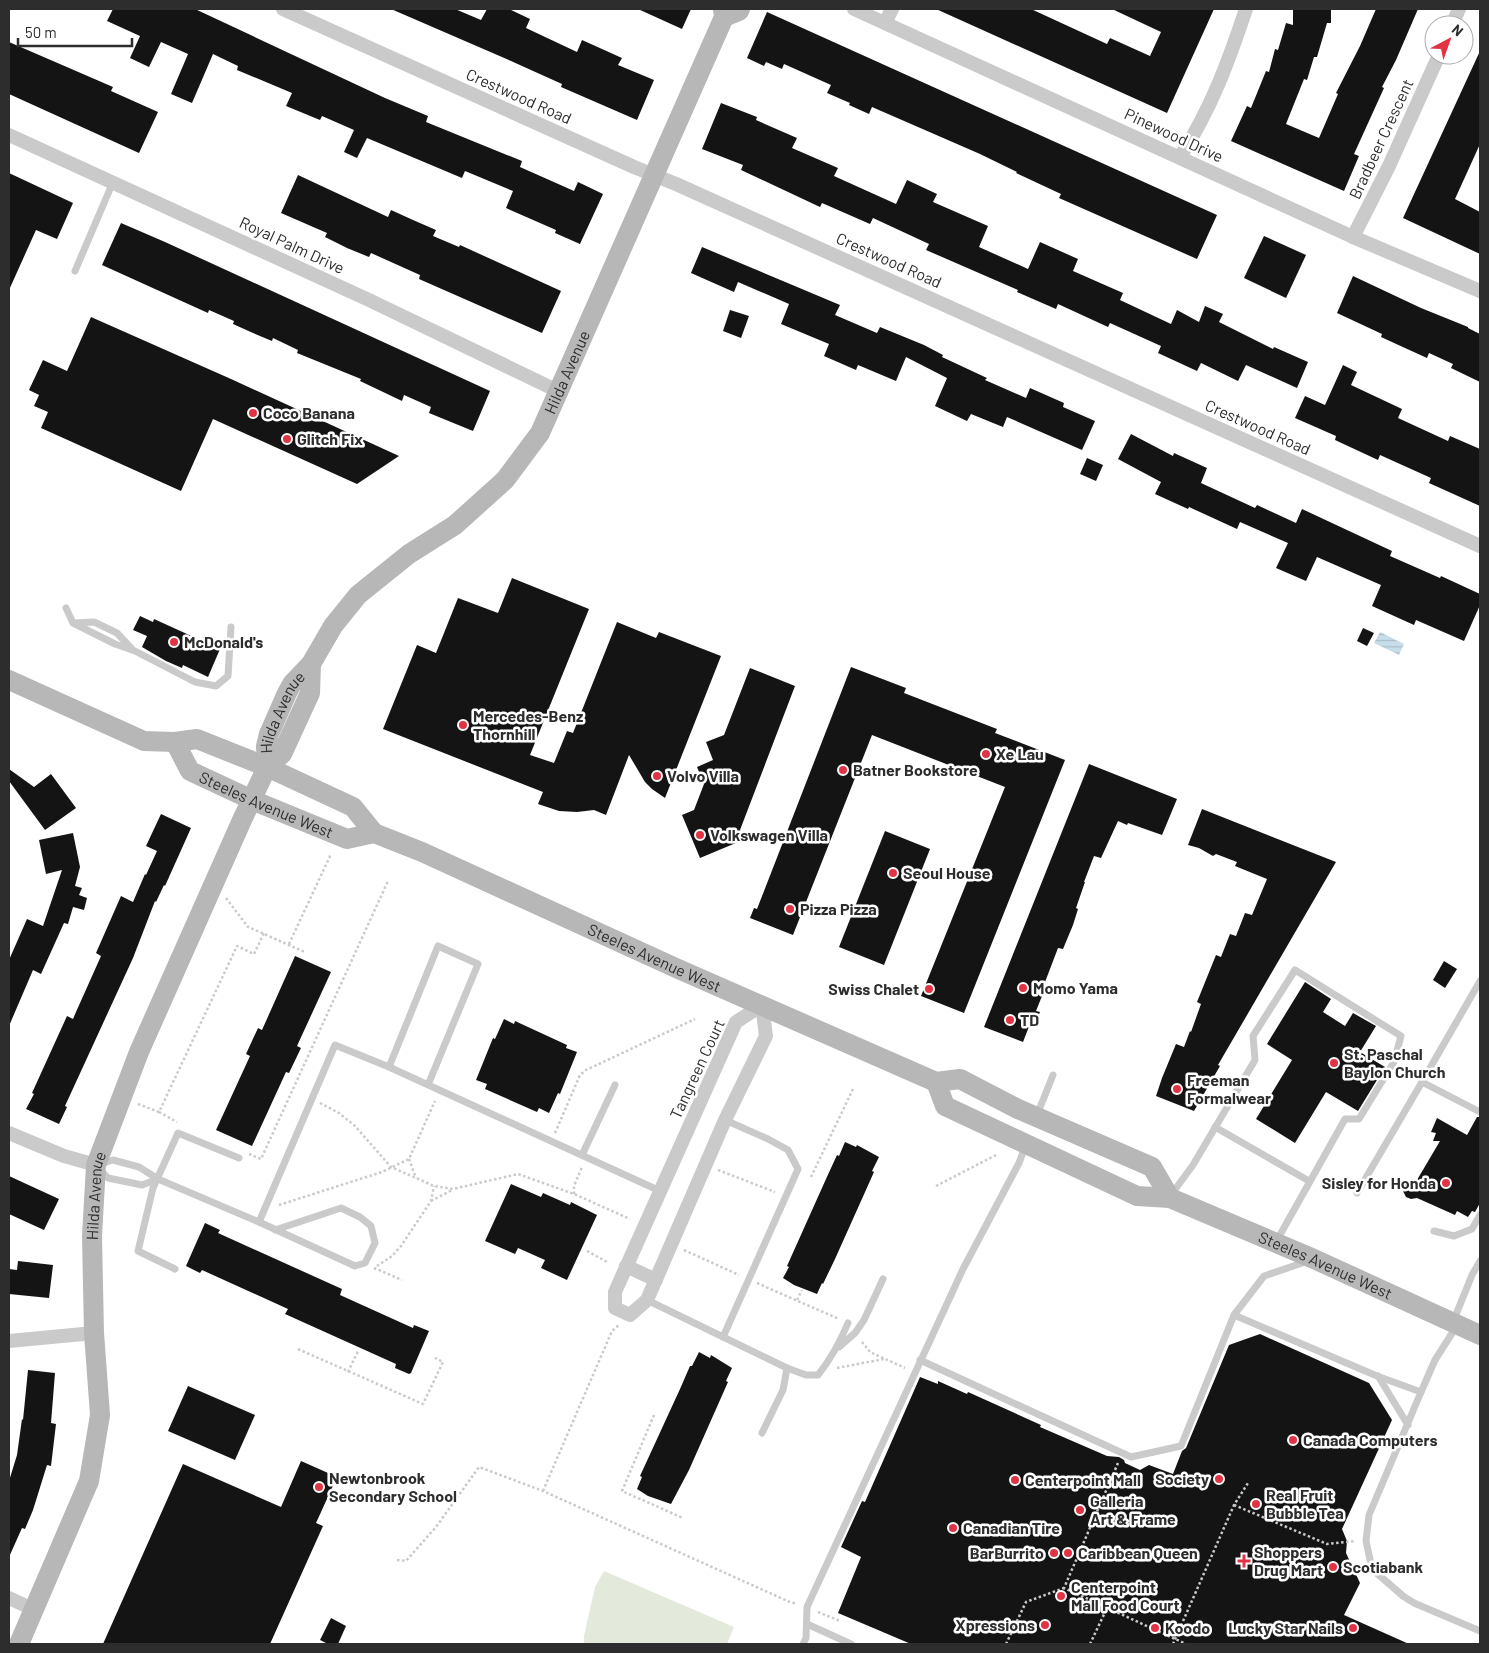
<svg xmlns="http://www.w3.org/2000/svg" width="1489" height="1653" font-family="Barlow,sans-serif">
  <defs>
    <pattern id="water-rules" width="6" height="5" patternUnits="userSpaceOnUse" patternTransform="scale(1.25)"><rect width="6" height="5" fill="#c7ddea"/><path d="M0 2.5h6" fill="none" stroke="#abbec9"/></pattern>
  </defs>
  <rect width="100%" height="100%" fill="#fff"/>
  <path fill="#e3eadb" d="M604,1571L734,1627L727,1644H584V1636L595,1587Z"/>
  <path fill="url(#water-rules)" d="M1380,632L1404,644L1399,655L1374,643Z"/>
  <g fill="#141414">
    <path d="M113,9H195L385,98L428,116L426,122L522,161L520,167L574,191L578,182L603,194L580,244L555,233L556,230L506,208L513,191L465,171L462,178L367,138L357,158L344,152L354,130L322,116L320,120L286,106L292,93L237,70L238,66L213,54L192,103L171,94L188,54L161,42L149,67L130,58L140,36L107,21Z"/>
    <path d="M391,9H455L481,20L487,9H509L530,19L526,28L577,52L582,40L622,58L618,65L654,80L637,120L561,87L562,84L511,61Z"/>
    <path d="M638,9H691L682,29Z"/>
    <path d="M936,9H1031L1107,44L1110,38L1150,56L1161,32L1112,9H1214L1167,113Z"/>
    <path d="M1293,9H1331V23H1327L1317,57H1314L1307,80L1304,79L1286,124L1319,138L1338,94L1336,93L1360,46L1376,9H1418L1396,60L1382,87L1384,88L1354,154L1359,156L1344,191L1231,141L1247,106L1251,108L1266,71L1269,72L1275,49L1278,50L1286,23L1293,25Z"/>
    <path d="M767,12L1217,215L1197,259L1059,198L1061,194L1016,173L1017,172L980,154L872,107L869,114L849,105L850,103L827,93L831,85L784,64L782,69L766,62L764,66L747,58Z"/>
    <path d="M9,42L113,87L111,91L158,112L139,153L9,94Z"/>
    <path d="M1480,51V144L1455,199L1480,212V254L1403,218Z"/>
    <path d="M721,103L757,117L756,120L797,138L792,148L838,168L834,176L896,204L907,180L937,194L933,202L988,226L979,247L1028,269L1040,242L1078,259L1073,271L1123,293L1120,300L1171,324L1177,310L1199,322L1205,306L1223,314L1219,322L1273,349L1274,347L1308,362L1297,388L1246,365L1238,381L1201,363L1197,371L1158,353L1161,346L1110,323L1108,327L1058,304L1056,309L1017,292L1018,290L926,250L929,244L873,218L870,224L822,203L820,207L741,170L743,165L702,149Z"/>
    <path d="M9,173L73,203L57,239L36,230L9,290Z"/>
    <path d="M298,175L388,217L391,210L413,220L436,230L433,236L459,247L460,245L561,291L542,333L419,279L420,275L371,253L369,257L347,248L325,237L327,233L281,213Z"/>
    <path d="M121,223L165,242L490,391L473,431L429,413L431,407L404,395L402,401L360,381L361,379L297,353L298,350L273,338L272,341L253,333L233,324L234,321L209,310L208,313L102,265Z"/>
    <path d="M1264,236L1306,255L1286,298L1244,278Z"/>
    <path d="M702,247L840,305L835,315L877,333L880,327L924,345L943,355L942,357L987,378L985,380L1026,398L1030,388L1064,403L1063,407L1095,421L1082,450L1007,417L1003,427L971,414L967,421L935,406L947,378L906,357L896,381L858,365L856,370L824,356L829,344L781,324L789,304L738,282L734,292L691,273Z"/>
    <path d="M1353,276L1421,308L1468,327V328L1480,334V382L1451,368L1453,364L1429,353L1427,358L1405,348L1381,337L1382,334L1337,313Z"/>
    <path d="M730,310L749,316L741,338L723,331Z"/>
    <path d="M91,317L231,379L399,456L357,484L213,419L181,491L41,428L48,412L34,406L39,395L29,390L43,360L67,371Z"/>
    <path d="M1343,365L1357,372L1351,385L1402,409L1398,418L1448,441L1450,436L1480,449V506L1429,483L1431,478L1380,455L1378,460L1335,440L1336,436L1295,418L1305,396L1325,405Z"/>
    <path d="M1131,434L1173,456L1174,453L1207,468L1201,483L1255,508L1257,505L1296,523L1302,509L1392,551L1390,556L1440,578L1441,576L1480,594V605L1464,641L1416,620L1414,625L1372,606L1381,585L1317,557L1306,581L1276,568L1288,543L1240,522L1237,529L1189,507L1188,509L1155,494L1161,482L1118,459Z"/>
    <path d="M1087,458L1103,465L1096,481L1080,474Z"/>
    <path d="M512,578L589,609L530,755L554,763L567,731L573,733L617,622L656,638L659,632L721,656L665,798L652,789L645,782L629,755L606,815L594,810L577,812L559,811L538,804L543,792L383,729L417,645L436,653L458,598L498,613Z"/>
    <path d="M140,616L153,622L154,619L220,649L208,677L183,665L182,668L166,661L142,647L147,636L133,630Z"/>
    <path d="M1363,628L1374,633L1367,646L1357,641Z"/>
    <path d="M851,667L906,688L904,693L997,729L995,733L1065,760L964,1013L921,996L1005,787L872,735L793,935L750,918L754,908L757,909Z"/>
    <path d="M750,668L795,686L740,830L743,840L700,858L682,815L694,810L704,784L697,767L713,760L706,742L724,735Z"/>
    <path d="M1089,764L1177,799L1162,835L1128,823L1127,825L1118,821L1101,858L1094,856L1084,882H1085L1076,908L1078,909L1073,925L1063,949L1058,948L1042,990L1044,991L1036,1011L1040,1012L1034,1026L1030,1024L1023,1042L984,1027Z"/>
    <path d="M9,769L34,787L51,774L76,808L45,830L9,781Z"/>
    <path d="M1202,809L1336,862L1218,1065L1220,1066L1194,1111L1156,1096L1162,1078L1176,1044L1184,1047L1190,1031L1191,1032L1201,1004L1197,1002L1216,955L1221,957L1230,934L1236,936L1245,913L1252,915L1267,879L1235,866L1237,862L1216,854L1213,856L1199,848L1188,845Z"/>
    <path d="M161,814L191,828L165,886L164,885L156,902L155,901L133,958L65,1106L67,1107L59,1124L26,1109L34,1094L32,1093L67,1016L73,1019L76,1012L101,956L96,953L121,896L133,902L145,874L146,875L157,851L146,846Z"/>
    <path d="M885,831L930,849L884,965L839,947Z"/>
    <path d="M73,833L80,867L75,886L82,888L79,895L87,898L84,910L73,907L68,924L64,923L41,974L33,970L9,1026V960L27,919L43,926L62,870L46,874L39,840Z"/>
    <path d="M295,956L331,972L297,1046L301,1048L289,1073L286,1072L252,1146L216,1130L250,1056L246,1054L258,1028L262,1030Z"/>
    <path d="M1444,961L1457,969L1445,988L1433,980Z"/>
    <path d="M1305,982L1331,999L1323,1012L1345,1026L1353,1013L1376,1026L1360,1052L1385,1067L1358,1111L1326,1092L1295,1143L1256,1119L1292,1060L1267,1044Z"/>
    <path d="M504,1019L514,1024L515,1021L567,1045L566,1048L577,1052L560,1094L558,1093L549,1113L539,1108L537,1112L485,1089L487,1084L476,1080L493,1038L495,1039Z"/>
    <path d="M1477,1117H1480V1203L1475,1212L1472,1211L1468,1217L1457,1211L1455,1215L1417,1198L1411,1199L1406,1197L1403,1191L1405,1184L1417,1180L1440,1141H1433L1436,1133L1431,1132L1437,1118L1467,1135Z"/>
    <path d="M845,1142L856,1147L857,1145L879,1157L872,1171L874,1172L835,1259L823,1284L822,1283L817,1294L794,1285L783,1278L789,1267L787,1266L826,1179L837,1155L839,1156Z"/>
    <path d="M9,1176L59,1199L44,1230L9,1214Z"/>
    <path d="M511,1184L541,1197L543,1193L570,1205L571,1202L597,1215L567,1280L541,1268L545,1260L518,1248L515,1254L485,1241Z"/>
    <path d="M205,1223L220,1230L218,1233L342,1289L340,1295L413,1328L414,1325L429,1331L411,1373L409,1374L395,1368L396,1364L285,1314L288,1309L202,1270L200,1273L186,1266Z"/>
    <path d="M18,1261L53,1265L49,1298L9,1294V1269L17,1270Z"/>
    <path d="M1260,1334L1369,1383L1392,1420L1342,1529L1347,1541L1346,1553L1360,1583L1344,1615L1409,1644H911L838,1613L861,1557L841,1547L862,1501L865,1502L920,1377L938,1384V1381L967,1394L968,1392L1041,1425L1040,1427L1107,1456L1119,1457L1124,1460L1125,1463L1140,1470L1149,1465L1173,1474L1182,1451L1186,1448L1229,1345Z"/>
    <path d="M699,1352L710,1358L711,1355L732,1368L726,1381L728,1382L689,1470L671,1504L648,1496L637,1489L642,1477L640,1476L680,1389L690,1366H692Z"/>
    <path d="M28,1370L55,1373L51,1423L56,1424L51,1466L47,1465L33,1510L25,1529L22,1528L9,1557V1481L17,1455L22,1419L23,1420Z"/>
    <path d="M188,1386L255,1415L235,1460L168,1431Z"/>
    <path d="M301,1461L337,1477L316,1523L323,1526L270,1644H103L183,1464L281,1507Z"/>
    <path d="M331,1618L346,1626L338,1644H328L320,1640Z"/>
  </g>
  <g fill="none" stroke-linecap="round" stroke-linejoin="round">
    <g stroke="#cacaca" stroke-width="2.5" stroke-dasharray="2.5 2.5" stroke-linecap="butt">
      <path d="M226,898L248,927L305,952"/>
      <path d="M289,944L331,854"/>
      <path d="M320,1103L339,1113L355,1126L391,1167L434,1186L453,1189L518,1174L574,1194L630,1219"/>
      <path d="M138,1104L159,1112L237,946L254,954L264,933"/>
      <path d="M159,1112L177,1122"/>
      <path d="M555,1133L580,1075L586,1070L695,1019"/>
      <path d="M249,1154L261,1159L388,881"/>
      <path d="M409,1159L416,1178"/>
      <path d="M718,1170L775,1192"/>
      <path d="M811,1177L853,1089"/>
      <path d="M936,1186L996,1155"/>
      <path d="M574,1194V1186L582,1167"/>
      <path d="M431,1201L452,1190"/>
      <path d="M279,1205L382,1172L409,1159L435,1101"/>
      <path d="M684,1250L739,1275"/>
      <path d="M587,1251L609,1263"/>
      <path d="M377,1266L392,1256L401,1246L431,1201L434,1186"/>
      <path d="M374,1268L402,1280"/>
      <path d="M757,1283L839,1319"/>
      <path d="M797,1300L802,1290"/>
      <path d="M862,1342L870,1352L905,1368"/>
      <path d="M298,1349L423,1404L443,1362L435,1358"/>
      <path d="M837,1368L884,1359"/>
      <path d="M348,1372L358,1351"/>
      <path d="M654,1415L622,1491L683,1518"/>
      <path d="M1118,1463L1064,1588L1186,1644"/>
      <path d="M543,1491L612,1331L620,1324"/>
      <path d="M1234,1505L1327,1544L1355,1541"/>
      <path d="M397,1560L406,1561L436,1527L479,1467L543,1491L792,1603H797"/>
      <path d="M818,1612L840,1621"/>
      <path d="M1006,1644L1026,1602L1064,1588"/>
      <path d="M1090,1644L1107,1608"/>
      <path d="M1173,1644L1234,1505L1248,1483"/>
    </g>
    <g stroke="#cacaca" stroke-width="7">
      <path d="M75,271L113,182"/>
      <path d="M66,608L73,623L115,644L135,651L195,682L216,686L228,676L231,627"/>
      <path d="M74,623L94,622L117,633L131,648"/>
      <path d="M1422,1082L1480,981"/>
      <path d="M428,1085L478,964L438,946L389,1067L660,1191"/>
      <path d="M1037,1115L1053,1075"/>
      <path d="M1215,1127L1309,1181"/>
      <path d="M582,1155L615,1085"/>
      <path d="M100,1164L113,1160L139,1167L158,1179L259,1222L335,1045L389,1067"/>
      <path d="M100,1170L108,1178L142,1185L158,1179"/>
      <path d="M1357,1193L1422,1082L1480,1112"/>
      <path d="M1171,1195L1193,1165L1255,1060L1253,1036L1295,970L1401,1036L1394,1062L1359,1119H1345L1276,1242"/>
      <path d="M259,1222L355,1266L365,1263L375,1243L371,1226L360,1217L341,1208L275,1230"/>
      <path d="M1434,1231L1454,1236L1472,1229L1480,1215"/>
      <path d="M175,1269L138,1251L153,1188L178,1133L239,1158"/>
      <path d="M647,1300L787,1368L806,1375H818C831,1359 840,1342 848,1323"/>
      <path d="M1234,1315L1377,1376L1421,1392L1369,1515L1366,1541L1372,1569L1403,1596L1414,1603L1480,1631"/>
      <path d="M1453,1322L1472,1275L1480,1261"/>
      <path d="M723,1337L798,1169L788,1150L768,1139L725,1120"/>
      <path d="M839,1347L855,1333L864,1320L883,1279"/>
      <path d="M920,1360L1131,1457L1181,1446L1234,1315L1264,1276L1308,1261"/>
      <path d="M1378,1376L1408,1425"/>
      <path d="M1421,1392L1435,1360L1456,1327"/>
      <path d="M762,1433L783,1390L787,1368"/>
      <path d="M807,1624L851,1644"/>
      <path d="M803,1644L806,1638L807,1607L963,1269L1019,1163L1025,1147"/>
    </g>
    <g stroke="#cacaca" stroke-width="14">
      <path d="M283,9L634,167L676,184L1480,546"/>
      <path d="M854,9L1353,237L1480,291"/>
      <path d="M885,23L892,9"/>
      <path d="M1452,25L1459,9"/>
      <path d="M9,135L369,300L558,391"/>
      <path d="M1180,157C1211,109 1228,63 1246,9"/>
      <path d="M1353,237L1389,166L1439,55"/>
      <path d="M762,1005L766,1036L725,1120L647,1300L630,1315L615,1308V1292L736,1022Z"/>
      <path d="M9,1133L64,1156L96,1165"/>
      <path d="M626,1266L656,1280"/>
      <path d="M9,1341L94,1333"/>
      <path d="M9,1598L35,1610"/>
    </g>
    <g stroke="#b7b7b7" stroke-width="20">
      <path d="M724,17L739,11L740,9"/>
      <path id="s1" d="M9,680L144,741L175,742L197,739L267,767L353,807L374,833L422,852L676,968L936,1082L960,1079L1018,1109L1152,1167L1170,1198"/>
      <path id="s2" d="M175,742L190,771L252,800L347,839L374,833"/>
      <path id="s3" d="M267,767L266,746L269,734L287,693L292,684L311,664L333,626L358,595L409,554L455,525L505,480L540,433L724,17L723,9"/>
      <path id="s4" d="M936,1082L945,1106L1137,1196L1170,1198L1314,1259L1480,1335"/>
      <path id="s5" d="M19,1644L89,1481L100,1415L94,1333L92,1236L96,1165L139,1052L242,820L267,767L282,754L310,693L311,664"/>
    </g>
  </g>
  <g fill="#e03344" stroke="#fff" stroke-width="2">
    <circle cx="253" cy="413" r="5"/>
    <circle cx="287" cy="439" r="5"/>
    <circle cx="174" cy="642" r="5"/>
    <circle cx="463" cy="725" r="5"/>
    <circle cx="986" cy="754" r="5"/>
    <circle cx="843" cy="770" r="5"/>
    <circle cx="657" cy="776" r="5"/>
    <circle cx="700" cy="835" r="5"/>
    <circle cx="893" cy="873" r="5"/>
    <circle cx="790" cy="909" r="5"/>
    <circle cx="1023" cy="988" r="5"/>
    <circle cx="929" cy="989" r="5"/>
    <circle cx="1010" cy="1020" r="5"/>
    <circle cx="1334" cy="1063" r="5"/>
    <circle cx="1177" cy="1089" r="5"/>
    <circle cx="1446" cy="1183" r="5"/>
    <circle cx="1293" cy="1440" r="5"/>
    <circle cx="1219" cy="1479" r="5"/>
    <circle cx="1015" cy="1480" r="5"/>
    <circle cx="319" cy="1487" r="5"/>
    <circle cx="1256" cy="1504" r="5"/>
    <circle cx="1080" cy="1510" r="5"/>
    <circle cx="953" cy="1528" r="5"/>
    <circle cx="1054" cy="1553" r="5"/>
    <circle cx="1068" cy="1553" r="5"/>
    <path d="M1241.5 1553.5h5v5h5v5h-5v5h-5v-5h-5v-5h5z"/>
    <circle cx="1333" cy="1567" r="5"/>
    <circle cx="1061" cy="1596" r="5"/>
    <circle cx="1045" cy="1625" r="5"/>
    <circle cx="1155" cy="1628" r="5"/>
    <circle cx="1353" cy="1628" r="5"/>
  </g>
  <g text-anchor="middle" stroke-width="5" stroke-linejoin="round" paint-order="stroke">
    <g font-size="16" fill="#2d2d2d" stroke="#fff">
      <text transform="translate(519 96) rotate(24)" y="6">Crestwood Road</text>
      <text transform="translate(1174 135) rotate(25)" y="6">Pinewood Drive</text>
      <text transform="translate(1381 139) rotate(-65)" y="6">Bradbeer Crescent</text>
      <text transform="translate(292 245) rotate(25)" y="6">Royal Palm Drive</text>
      <text transform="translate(889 260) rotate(24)" y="6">Crestwood Road</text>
      <text dy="6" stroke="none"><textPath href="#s3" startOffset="512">Hilda Avenue</textPath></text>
      <text transform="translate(1258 427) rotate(24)" y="6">Crestwood Road</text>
      <text dy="6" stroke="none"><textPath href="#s3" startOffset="58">Hilda Avenue</textPath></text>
      <text dy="6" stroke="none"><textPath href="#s2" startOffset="116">Steeles Avenue West</textPath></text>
      <text dy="6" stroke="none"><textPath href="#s1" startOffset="712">Steeles Avenue West</textPath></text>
      <text transform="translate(697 1069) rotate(-65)" y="6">Tangreen Court</text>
      <text dy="6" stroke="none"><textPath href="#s5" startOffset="464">Hilda Avenue</textPath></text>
      <text dy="6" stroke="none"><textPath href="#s4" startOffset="440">Steeles Avenue West</textPath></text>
    </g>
    <g font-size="16" font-weight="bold" fill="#2d2d2d" stroke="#fff" text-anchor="start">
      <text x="263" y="419">Coco Banana</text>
      <text x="297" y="445">Glitch Fix</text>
      <text x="184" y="648">McDonald's</text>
      <text x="473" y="722">Mercedes-Benz<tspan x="473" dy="18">Thornhill</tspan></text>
      <text x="996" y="760">Xe Lau</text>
      <text x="853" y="776">Batner Bookstore</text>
      <text x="667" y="782">Volvo Villa</text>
      <text x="710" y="841">Volkswagen Villa</text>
      <text x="903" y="879">Seoul House</text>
      <text x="800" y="915">Pizza Pizza</text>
      <text x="1033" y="994">Momo Yama</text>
      <text x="919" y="995" text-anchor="end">Swiss Chalet</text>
      <text x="1020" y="1026">TD</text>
      <text x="1344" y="1060">St. Paschal<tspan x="1344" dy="18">Baylon Church</tspan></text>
      <text x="1187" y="1086">Freeman<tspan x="1187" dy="18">Formalwear</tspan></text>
      <text x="1436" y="1189" text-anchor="end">Sisley for Honda</text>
      <text x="1303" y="1446">Canada Computers</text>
      <text x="329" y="1484">Newtonbrook<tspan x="329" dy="18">Secondary School</tspan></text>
      <text x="1209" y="1485" text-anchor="end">Society</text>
      <text x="1025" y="1486">Centerpoint Mall</text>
      <text x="1266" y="1501">Real Fruit<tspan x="1266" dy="18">Bubble Tea</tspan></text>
      <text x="1090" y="1507">Galleria<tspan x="1090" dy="18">Art &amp; Frame</tspan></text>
      <text x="963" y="1534">Canadian Tire</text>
      <text x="1254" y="1558">Shoppers<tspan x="1254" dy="18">Drug Mart</tspan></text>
      <text x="1044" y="1559" text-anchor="end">BarBurrito</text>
      <text x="1078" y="1559">Caribbean Queen</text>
      <text x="1343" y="1573">Scotiabank</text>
      <text x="1071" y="1593">Centerpoint<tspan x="1071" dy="18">Mall Food Court</tspan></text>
      <text x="1035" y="1631" text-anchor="end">Xpressions</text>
      <text x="1165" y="1634">Koodo</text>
      <text x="1343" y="1634" text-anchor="end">Lucky Star Nails</text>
    </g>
  </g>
  <rect width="1489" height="1653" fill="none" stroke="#2d2d2d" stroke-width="20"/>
  <g transform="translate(1449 40) rotate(41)"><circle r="24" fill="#ffffff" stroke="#ababab"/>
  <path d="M0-4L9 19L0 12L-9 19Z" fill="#e03344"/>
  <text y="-8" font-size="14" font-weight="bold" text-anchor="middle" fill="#2d2d2d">N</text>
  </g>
  <path d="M18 38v8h114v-8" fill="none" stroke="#2d2d2d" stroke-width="2.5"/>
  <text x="25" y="38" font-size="15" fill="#2d2d2d" stroke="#ffffff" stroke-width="4" paint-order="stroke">50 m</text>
</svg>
